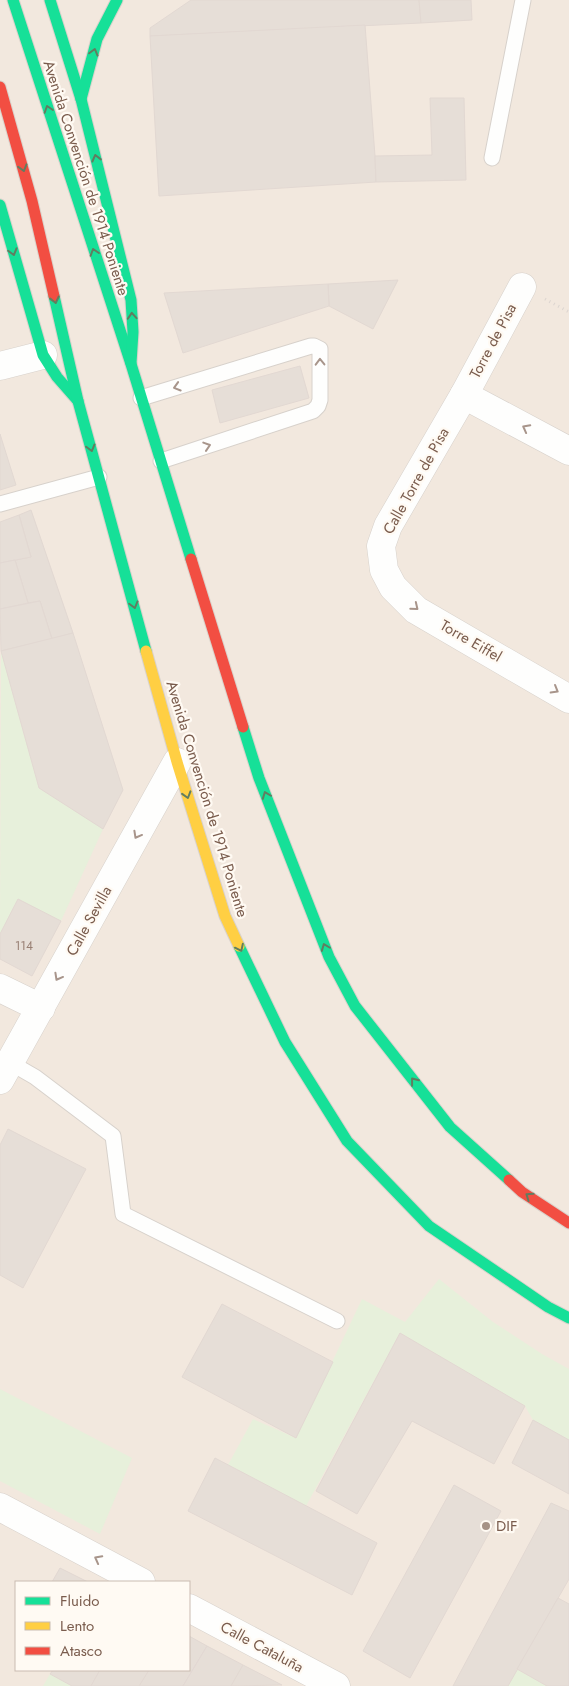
<svg xmlns="http://www.w3.org/2000/svg" width="569" height="1686" font-family="Jost,sans-serif">
  <rect width="100%" height="100%" fill="#f9f5f0"/>
  <path fill="#f2e8de" fill-rule="evenodd" d="M0,0H569V1686H0ZM16,1582H189V1670H16Z"/>
  <g fill="#e7f0db">
    <path d="M1,651L39,788L103,829L61,921L18,899L0,934Z"/>
    <path d="M439,1279L493,1322L542,1354L569,1369V1440L533,1420L525,1406L400,1333L306,1506L228,1465L253,1419L296,1438L362,1299L405,1322Z"/>
    <path d="M0,1389L132,1458L100,1534L0,1481Z"/>
    <path d="M517,1669L547,1686H508Z"/>
    <path d="M50,1674L72,1686H43Z"/>
  </g>
  <g fill="#e6ded7" stroke="#e2d8d2">
    <path d="M191,0H419L421,23L150,36V28Z"/>
    <path d="M419,0H471L472,20L421,23Z"/>
    <path d="M365,25L375,156L376,182L159,196L150,36Z"/>
    <path d="M430,98H464L466,180L376,182L375,156L432,155Z"/>
    <path d="M398,280L373,329L329,306L328,284Z"/>
    <path d="M328,284L329,306L183,353L164,293Z"/>
    <path d="M300,366L309,398L220,423L212,390Z"/>
    <path d="M0,434L16,485L0,490Z"/>
    <path d="M31,510L73,633L52,639L40,601L28,603L15,560L31,557L19,515Z"/>
    <path d="M19,515L31,557L0,563V522Z"/>
    <path d="M15,560L28,603L0,609V563Z"/>
    <path d="M40,601L52,639L1,651L0,609Z"/>
    <path d="M73,633L123,790L103,829L39,788L1,651Z"/>
    <path d="M18,899L61,921L32,976L0,959V934Z"/>
    <path d="M8,1129L86,1169L23,1288L0,1275V1145Z"/>
    <path d="M222,1304L333,1362L296,1438L182,1377Z"/>
    <path d="M400,1333L525,1406L494,1464L412,1421L357,1514L316,1491Z"/>
    <path d="M533,1420L569,1440V1494L512,1463Z"/>
    <path d="M215,1458L377,1543L352,1595L188,1511Z"/>
    <path d="M454,1485L501,1511L410,1678L363,1651Z"/>
    <path d="M551,1503L569,1511V1579L508,1686H453Z"/>
    <path d="M60,1568L88,1582H52Z"/>
    <path d="M558,1598L569,1604V1686H547L517,1669Z"/>
    <path d="M189,1636L207,1646L183,1686H139L149,1670H189Z"/>
    <path d="M207,1646L243,1665L231,1686H183Z"/>
    <path d="M243,1665L282,1685L231,1686Z"/>
    <path d="M53,1670H100L91,1686H72L50,1674Z"/>
    <path d="M100,1670H149L139,1686H91Z"/>
  </g>
  <g fill="none" stroke-linecap="round" stroke-linejoin="round">
    <g stroke="#d7d1cb" stroke-width="17">
      <g id="lane">
        <path d="M492,158L523,0"/>
        <path d="M141,398L311,346H314L320,349V400L318,406L313,411L161,461"/>
        <path d="M0,504L99,477"/>
        <path d="M9,1062L35,1077L113,1136L123,1214L337,1321"/>
      </g>
    </g>
    <g stroke="#d7d1cb" stroke-width="29">
      <g id="street">
        <path d="M522,287L464,395L388,526L381,546L384,570L393,587L416,610L569,699"/>
        <path d="M0,366L43,355"/>
        <path d="M464,395L569,451"/>
        <path d="M0,988L41,1008"/>
        <path d="M0,1080L177,762"/>
        <path d="M0,1507L141,1582"/>
        <path d="M189,1608L336,1686"/>
      </g>
    </g>
    <g stroke="#d9d2cb" stroke-width="13">
      <g id="fast">
        <path d="M13,0L131,364L191,559"/>
        <path d="M50,0L81,99L131,300L133,332L131,363"/>
        <path d="M81,99L97,39L117,0"/>
        <path d="M0,205L43,355L57,377L78,401"/>
        <path d="M54,296L78,401L146,651"/>
        <path d="M243,727L259,778L329,957L355,1006L450,1127L509,1180"/>
        <path d="M239,946L285,1042L347,1141L429,1226L548,1307L569,1318"/>
      </g>
    </g>
    <g stroke="#d9d2cb" stroke-width="13">
      <path id="slow" d="M146,651L177,762L225,916L239,946"/>
    </g>
    <g stroke="#d9d2cb" stroke-width="13">
      <g id="jam">
        <path d="M0,87L32,201L54,296"/>
        <path d="M191,559L243,727"/>
        <path d="M509,1180L522,1192L569,1223"/>
      </g>
    </g>
    <path stroke="#dcd5d0" stroke-width="3" stroke-dasharray="1 4" stroke-linecap="butt" d="M545,299L569,312"/>
    <use href="#lane" stroke="#fefefd" stroke-width="15"/>
    <use href="#street" stroke="#fefefd" stroke-width="28"/>
    <use href="#fast" stroke="#16e098" stroke-width="11"/>
    <use href="#slow" stroke="#ffcf43" stroke-width="11"/>
    <use href="#jam" stroke="#f24e42" stroke-width="11"/>
  </g>
  <defs><path id="oneway-chevron" d="M-2-3.5L2.5 0L-2 3.5" fill="none" stroke-width="1.6" stroke-linecap="round" stroke-linejoin="round" transform="scale(1.25)"/></defs>
  <g stroke="#617d60">
    <use href="#oneway-chevron" transform="translate(94 52) rotate(-75)"/>
    <use href="#oneway-chevron" transform="translate(48 109) rotate(-108)"/>
    <use href="#oneway-chevron" transform="translate(96 158) rotate(-104)"/>
    <use href="#oneway-chevron" transform="translate(23 168) rotate(74)"/>
    <use href="#oneway-chevron" transform="translate(13 252) rotate(74)"/>
    <use href="#oneway-chevron" transform="translate(94 252) rotate(-108)"/>
    <use href="#oneway-chevron" transform="translate(55 300) rotate(77)"/>
    <use href="#oneway-chevron" transform="translate(132 316) rotate(-94)"/>
    <use href="#oneway-chevron" transform="translate(91 448) rotate(75)"/>
    <use href="#oneway-chevron" transform="translate(134 605) rotate(75)"/>
    <use href="#oneway-chevron" transform="translate(187 795) rotate(73)"/>
    <use href="#oneway-chevron" transform="translate(266 795) rotate(-111)"/>
    <use href="#oneway-chevron" transform="translate(325 947) rotate(-111)"/>
    <use href="#oneway-chevron" transform="translate(240 948) rotate(64)"/>
    <use href="#oneway-chevron" transform="translate(414 1081) rotate(-128)"/>
    <use href="#oneway-chevron" transform="translate(529 1196) rotate(-145)"/>
  </g>
  <g stroke="#a8958b">
    <use href="#oneway-chevron" transform="translate(320 362) rotate(-91)"/>
    <use href="#oneway-chevron" transform="translate(177 387) rotate(163)"/>
    <use href="#oneway-chevron" transform="translate(526 428) rotate(-152)"/>
    <use href="#oneway-chevron" transform="translate(207 446) rotate(-18)"/>
    <use href="#oneway-chevron" transform="translate(415 607) rotate(39)"/>
    <use href="#oneway-chevron" transform="translate(555 690) rotate(30)"/>
    <use href="#oneway-chevron" transform="translate(137 835) rotate(119)"/>
    <use href="#oneway-chevron" transform="translate(58 977) rotate(119)"/>
    <use href="#oneway-chevron" transform="translate(98 1559) rotate(-152)"/>
  </g>
  <circle fill="#a69286" stroke="#fffaf3" stroke-width="2" cx="486" cy="1526" r="5"/>
  <g text-anchor="middle" stroke-width="4.5" stroke-linejoin="round" paint-order="stroke">
    <g font-size="12" fill="#977e72">
      <text x="24" y="950">114</text>
    </g>
    <g font-size="15" fill="#7a5c4d" stroke="#fffaf3">
      <text transform="translate(86 178) rotate(72)" y="5">Avenida Convención de 1914 Poniente</text>
      <text transform="translate(493 341) rotate(-62)" y="5">Torre de Pisa</text>
      <text transform="translate(416 481) rotate(-61)" y="5">Calle Torre de Pisa</text>
      <text transform="translate(471 641) rotate(30)" y="5">Torre Eiffel</text>
      <text transform="translate(207 799) rotate(73)" y="5">Avenida Convención de 1914 Poniente</text>
      <text transform="translate(89 921) rotate(-61)" y="5">Calle Sevilla</text>
      <text transform="translate(262 1647) rotate(28)" y="5">Calle Cataluña</text>
    </g>
    <g font-size="15" fill="#7a5c4d" stroke="#fffaf3" text-anchor="start">
      <text x="496" y="1531">DIF</text>
    </g>
  </g>
  <rect x="15" y="1581" width="175" height="90" fill="#fffaf3" stroke="#cabbb1"/>
  <rect x="25" y="1597" width="25" height="8" fill="#16e098" stroke="#cabbb1"/>
  <text x="60" y="1606" font-size="15" fill="#7a5c4d">Fluido</text>
  <rect x="25" y="1622" width="25" height="8" fill="#ffcf43" stroke="#cabbb1"/>
  <text x="60" y="1631" font-size="15" fill="#7a5c4d">Lento</text>
  <rect x="25" y="1647" width="25" height="8" fill="#f24e42" stroke="#cabbb1"/>
  <text x="60" y="1656" font-size="15" fill="#7a5c4d">Atasco</text>
</svg>
